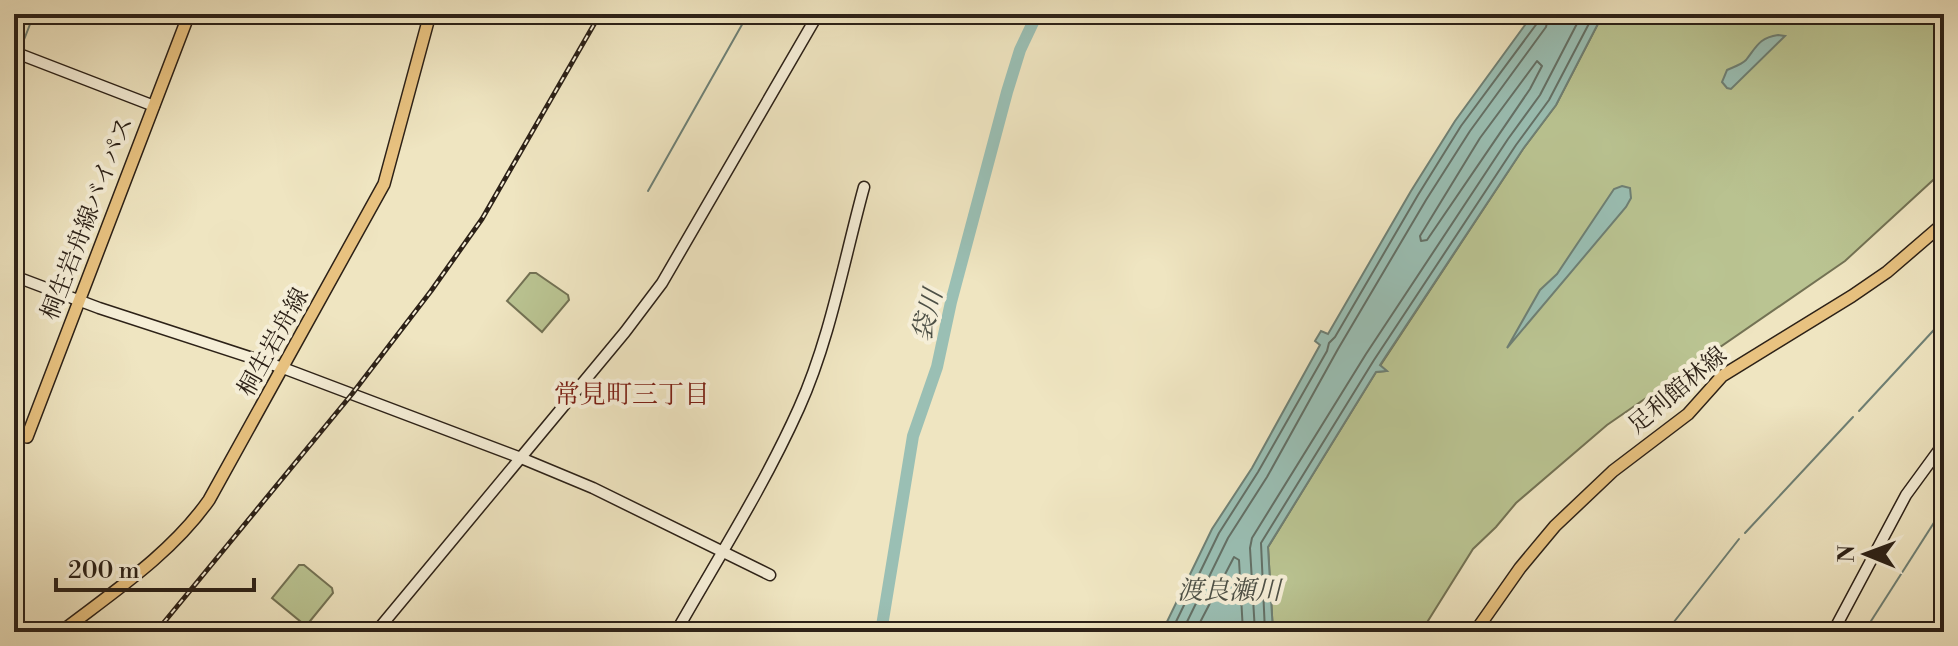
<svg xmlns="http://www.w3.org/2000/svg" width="1958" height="646" font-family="'Libre Bodoni','Noto Serif JP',serif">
  <rect width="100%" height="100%" fill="#efe5c1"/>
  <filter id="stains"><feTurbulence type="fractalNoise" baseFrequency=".0025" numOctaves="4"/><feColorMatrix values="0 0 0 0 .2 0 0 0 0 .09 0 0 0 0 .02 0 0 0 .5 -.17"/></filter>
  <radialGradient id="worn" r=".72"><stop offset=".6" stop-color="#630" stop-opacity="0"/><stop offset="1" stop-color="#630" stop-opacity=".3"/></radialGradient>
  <g fill="#bac492" stroke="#737254" stroke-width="2">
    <path d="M1603,14H1944V170L1845,261L1607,425L1516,503L1496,527L1473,549L1421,632H1273L1268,547L1376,372L1386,371L1380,366L1523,149L1556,105Z"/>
    <path d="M530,273H536L568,295L569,300L542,332L507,301Z"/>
    <path d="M299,565H304L332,588L333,593L306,626L272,598Z"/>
  </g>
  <g fill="#9abfb4" stroke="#6e8075" stroke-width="2">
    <path d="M1533,14H1603L1556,105L1523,149L1380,365L1387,371L1376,372L1268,547L1273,632H1162L1212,529L1252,468L1320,345L1315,341L1321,331L1328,334L1411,191L1455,121Z"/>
    <path d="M1778,35L1785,36L1731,89L1727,88L1722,82L1727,70C1733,67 1741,65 1746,60C1757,46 1759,38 1778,35Z"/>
    <path d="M1622,186L1630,188L1631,198L1626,207L1507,348L1540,290L1557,274L1614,189Z"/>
  </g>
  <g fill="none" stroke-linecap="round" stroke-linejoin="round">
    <g stroke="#637066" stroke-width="2">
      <path d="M1537,61L1542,66L1530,89L1427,240L1421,241L1420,236L1480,138Z"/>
      <path d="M1171,632L1219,533L1258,472L1327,351L1329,343L1335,337L1418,195L1461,126L1538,22L1539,14"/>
      <path d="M1182,632L1228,538L1267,477L1338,349L1426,200L1470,131L1546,27L1549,14"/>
      <path d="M1195,632L1234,557L1239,560L1243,632"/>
      <path d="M1255,632L1250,548L1252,538L1366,354L1508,139L1540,95L1582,14"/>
      <path d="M1265,632L1261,543L1374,360L1516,145L1549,100L1594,14"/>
    </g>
    <g stroke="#6e8075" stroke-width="2">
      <path d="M1937,14L1944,107"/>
      <path d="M20,50L34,14"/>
      <path d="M14,66L18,56"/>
      <path d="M648,191L748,14"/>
      <path d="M1859,411L1944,319"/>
      <path d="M1745,533L1853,417"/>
      <path d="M1666,632L1739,539"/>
      <path d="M1864,632L1944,507"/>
    </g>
    <path stroke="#9abfb4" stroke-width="12" d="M881,632L913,436L937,367L951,302L1007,92L1020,50L1037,14"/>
    <g stroke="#2c2117" stroke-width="13">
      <g id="secondary">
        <path d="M14,52L154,106"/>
        <path d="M14,276L99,308L283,368L521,458L593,488L770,575"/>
        <path d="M376,632L625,332L662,283L818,14"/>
        <path d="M676,632C718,558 764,486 799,408C830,339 844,260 864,187"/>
        <path d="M1833,632L1906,495L1944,443"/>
      </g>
    </g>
    <g stroke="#2c2117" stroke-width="14">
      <g id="primary">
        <path d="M27,437L189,14"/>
        <path d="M61,632C113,592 171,554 209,500L384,184L430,14"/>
        <path d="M1475,632L1520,568L1555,526L1613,471L1688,414L1722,376L1852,296L1887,272L1944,223"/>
      </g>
    </g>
    <use href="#secondary" stroke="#f5eed7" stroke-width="10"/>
    <use href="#primary" stroke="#e8c280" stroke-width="11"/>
    <g stroke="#2c2117" stroke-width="5">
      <path id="rail" d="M156,632L352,394L431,291L482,219L600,14"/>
    </g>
    <use href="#rail" stroke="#f5eed7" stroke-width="2" stroke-dasharray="6" stroke-linecap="butt"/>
  </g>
  <g text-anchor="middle" stroke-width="8" stroke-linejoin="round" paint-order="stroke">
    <g font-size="24" fill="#2c2117" stroke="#f5eed7">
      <text transform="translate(87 218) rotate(-69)" y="8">桐生岩舟線バイパス</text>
      <text transform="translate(273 342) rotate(-61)" y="8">桐生岩舟線</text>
      <text transform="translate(1677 390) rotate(-40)" y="8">足利館林線</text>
    </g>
    <g font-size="26" font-style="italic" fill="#4d5046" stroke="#f5eed7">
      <text transform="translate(927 315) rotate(-76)" y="9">袋川</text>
      <text x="1229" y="599">渡良瀬川</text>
    </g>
    <g font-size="26" fill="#7a1f14" stroke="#f5eed7">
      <text x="632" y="403">常見町三丁目</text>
    </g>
  </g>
  <rect width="1958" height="646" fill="none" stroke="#efe5c1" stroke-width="48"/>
  <rect x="16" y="16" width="1926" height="614" fill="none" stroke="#2c2117" stroke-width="4"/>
  <rect x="24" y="24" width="1910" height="598" fill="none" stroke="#2c2117" stroke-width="2"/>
  <g transform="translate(1866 554) rotate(271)" stroke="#f5eed7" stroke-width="6" paint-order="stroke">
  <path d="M0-6L14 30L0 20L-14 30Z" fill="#2c2117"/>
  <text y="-12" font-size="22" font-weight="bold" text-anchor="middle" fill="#2c2117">N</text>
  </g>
  <path d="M56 578v12h198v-12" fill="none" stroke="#2c2117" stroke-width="4"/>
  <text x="68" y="578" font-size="24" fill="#2c2117" stroke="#f5eed7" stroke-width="6" paint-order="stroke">200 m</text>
  <rect width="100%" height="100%" filter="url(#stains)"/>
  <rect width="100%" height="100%" fill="url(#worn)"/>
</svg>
